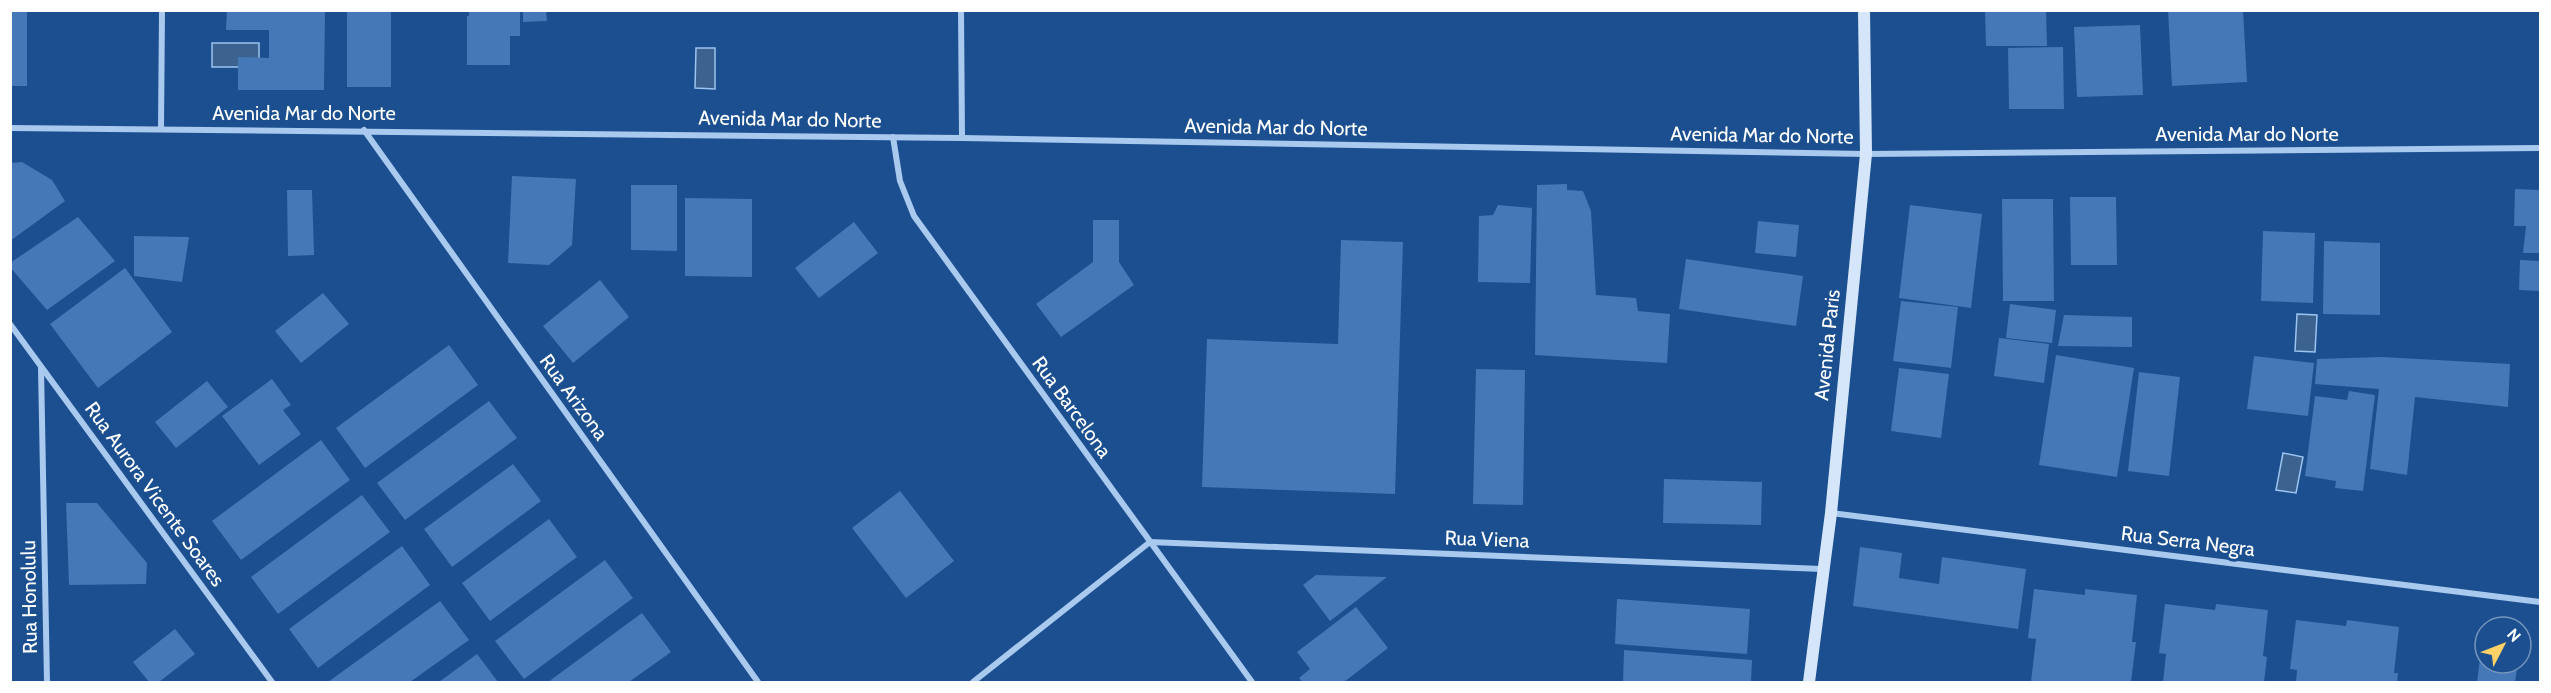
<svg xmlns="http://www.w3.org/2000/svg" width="2551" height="693" font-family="Cabin,sans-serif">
  <rect width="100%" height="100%" fill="#1b4f8f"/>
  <g fill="#3c6290" stroke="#9cc4f0" stroke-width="1.5">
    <rect x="212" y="43" width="47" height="24"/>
    <path d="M696,48H715V89L695,88Z"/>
    <path d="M2297,314L2317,315L2315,352L2295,351Z"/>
    <path d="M2283,453L2303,457L2296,493L2276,490Z"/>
  </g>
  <g fill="#4478b7">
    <rect x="10" y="10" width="17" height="76"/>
    <path d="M227,10H325L324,90H238V57L269,58V30H226Z"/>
    <rect x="347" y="10" width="44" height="77"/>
    <path d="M469,10H520V36H510V65H467V16H469Z"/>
    <path d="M523,10H546L547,21L523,22Z"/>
    <path d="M1985,10H2046L2047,46H1986Z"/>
    <path d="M2168,10H2243L2247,82L2172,86Z"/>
    <path d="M2140,25L2143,95L2077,97L2074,27Z"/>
    <path d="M2063,47L2064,109H2009L2008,48Z"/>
    <path d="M22,162L52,180L65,201L10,241V163Z"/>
    <path d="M512,176L576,179L572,245L549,265L508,263Z"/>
    <path d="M1567,184V190L1583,191L1591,211L1596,295L1636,298L1638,311L1670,314L1667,363L1535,355L1537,185Z"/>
    <path d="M631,185H677V251L631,250Z"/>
    <path d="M2515,189L2540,190V253H2523L2526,226H2514Z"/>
    <path d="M287,190H312L314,255L288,256Z"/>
    <path d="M2070,197H2116L2117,265H2071Z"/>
    <path d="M685,198L752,199V277L685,276Z"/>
    <path d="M2002,199H2053L2054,301H2003Z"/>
    <path d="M1498,205L1532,208L1530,283L1478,282L1479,216L1493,215Z"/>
    <path d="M1910,205L1982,214L1971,308L1899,298Z"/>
    <path d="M78,217L115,261L47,310L10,267V263Z"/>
    <path d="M1093,220H1119V262L1134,285L1061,337L1036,304L1093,262Z"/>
    <path d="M1758,221L1799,225L1796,257L1755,253Z"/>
    <path d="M854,222L878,253L819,298L795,268Z"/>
    <path d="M2263,231L2315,233L2313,303L2261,301Z"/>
    <path d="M134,236L189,237L182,282L134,276Z"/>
    <path d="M1341,240L1403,242L1395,494L1202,487L1207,339L1338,344Z"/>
    <path d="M2324,241L2380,243V315L2323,314Z"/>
    <path d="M1686,259L1803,276L1796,326L1679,309Z"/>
    <path d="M2520,260L2540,261V291L2519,290Z"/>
    <path d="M125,268L172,332L98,388L50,324Z"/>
    <path d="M600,280L629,317L573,363L543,326Z"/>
    <path d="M323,293L349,324L301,363L275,331Z"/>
    <path d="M1901,301L1958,307L1951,368L1893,361Z"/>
    <path d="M2010,304L2056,310L2052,343L2006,338Z"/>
    <path d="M2064,315L2132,317V347L2058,346Z"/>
    <path d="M1999,338L2049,344L2044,383L1994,376Z"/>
    <path d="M449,345L478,385L365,468L336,428Z"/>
    <path d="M2056,355L2134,368L2117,477L2039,465Z"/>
    <path d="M2254,356L2314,363L2308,416L2247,409Z"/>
    <path d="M2382,357L2510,364L2508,407L2415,397L2407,475L2370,469L2379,389L2315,384L2317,359Z"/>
    <path d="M1899,368L1949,374L1941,438L1891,431Z"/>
    <path d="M1476,369L1525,370L1523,505L1473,504Z"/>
    <path d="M2139,372L2180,377L2169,476L2128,471Z"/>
    <path d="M272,379L291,405L283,410L301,434L259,465L222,416Z"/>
    <path d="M207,381L228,407L176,448L155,422Z"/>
    <path d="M2349,391L2375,395L2363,491L2335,488L2336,481L2305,476L2315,396L2347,400Z"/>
    <path d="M489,401L517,438L405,520L377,483Z"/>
    <path d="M321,440L350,480L241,560L212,521Z"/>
    <path d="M513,464L541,501L452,567L424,529Z"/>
    <path d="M1664,479L1762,482L1761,525L1663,523Z"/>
    <path d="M900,491L954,561L906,598L852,528Z"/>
    <path d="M362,495L390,532L278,614L251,577Z"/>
    <path d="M66,503H97L147,563L146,584L69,585Z"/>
    <path d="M549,519L577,557L490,621L462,583Z"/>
    <path d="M402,546L430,585L318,668L289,629Z"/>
    <path d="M1860,547L1902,553L1899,578L1939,584L1942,557L2026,569L2018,629L1853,606Z"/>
    <path d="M605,560L633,598L524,679L495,641Z"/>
    <path d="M1316,575L1387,577L1330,621L1303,585Z"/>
    <path d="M2034,589L2085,595V589L2137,595L2132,642H2136L2131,682H2031L2036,639L2028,638Z"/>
    <path d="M1617,599L1750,609L1747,654L1615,644Z"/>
    <path d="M440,601L469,640L410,682H328Z"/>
    <path d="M2165,604L2215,610L2216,604L2268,610L2263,656L2267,657L2264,682H2163L2166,654L2159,653Z"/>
    <path d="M1356,607L1388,648L1344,682H1303L1299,678L1310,669L1297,652Z"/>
    <path d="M642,613L671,652L629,682H548Z"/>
    <path d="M2296,620L2346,626L2347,620L2399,627L2394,673H2398L2397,682H2296L2297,670L2290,669Z"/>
    <path d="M2484,628L2485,663H2518L2515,682H2477Z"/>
    <path d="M175,629L195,654L159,682H149L133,662Z"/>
    <path d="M1624,650L1752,660L1751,682H1623Z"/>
    <path d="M477,654L498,682H439Z"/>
  </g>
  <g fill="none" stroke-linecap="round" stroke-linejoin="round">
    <g stroke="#a9c9ee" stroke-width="6">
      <path d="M961,10L962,138"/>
      <path d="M10,128L962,138L1866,154L2540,148"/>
      <path d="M161,129L162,10"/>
      <path d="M364,130L758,682"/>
      <path d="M893,137L900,181L914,216L1252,682"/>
      <path d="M10,324L272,682"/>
      <path d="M41,368L47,682"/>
      <path d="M1831,513L2540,602"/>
      <path d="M973,682L1150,542L1822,569"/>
    </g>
    <path stroke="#d6e6fa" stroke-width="12" d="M1809,682L1831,513L1866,154L1864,10"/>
  </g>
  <g text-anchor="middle" stroke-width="6" stroke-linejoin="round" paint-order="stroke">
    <g font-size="20" fill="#fff" stroke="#1b4f8f">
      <text x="304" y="120">Avenida Mar do Norte</text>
      <text transform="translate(790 119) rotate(1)" y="7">Avenida Mar do Norte</text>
      <text transform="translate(1276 127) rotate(1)" y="7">Avenida Mar do Norte</text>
      <text x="2247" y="141">Avenida Mar do Norte</text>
      <text transform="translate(1762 135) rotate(1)" y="7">Avenida Mar do Norte</text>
      <text transform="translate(1827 345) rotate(-84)" y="7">Avenida Paris</text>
      <text transform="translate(574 397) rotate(54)" y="7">Rua Arizona</text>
      <text transform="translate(1072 407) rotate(54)" y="7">Rua Barcelona</text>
      <text transform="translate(155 494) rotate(54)" y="7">Rua Aurora Vicente Soares</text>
      <text transform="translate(1487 539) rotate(2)" y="7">Rua Viena</text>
      <text transform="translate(2188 541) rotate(7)" y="7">Rua Serra Negra</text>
      <text transform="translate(29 597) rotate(-91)" y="7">Rua Honolulu</text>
    </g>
  </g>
  <rect width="2551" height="693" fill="none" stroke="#ffffff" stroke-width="24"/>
  <g transform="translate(2503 645) rotate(48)"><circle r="28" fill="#1b4f8f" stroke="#7695bc" stroke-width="1.5"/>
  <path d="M0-4.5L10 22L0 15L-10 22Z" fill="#ffd166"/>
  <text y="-9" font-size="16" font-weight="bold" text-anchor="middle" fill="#ffffff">N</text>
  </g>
</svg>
